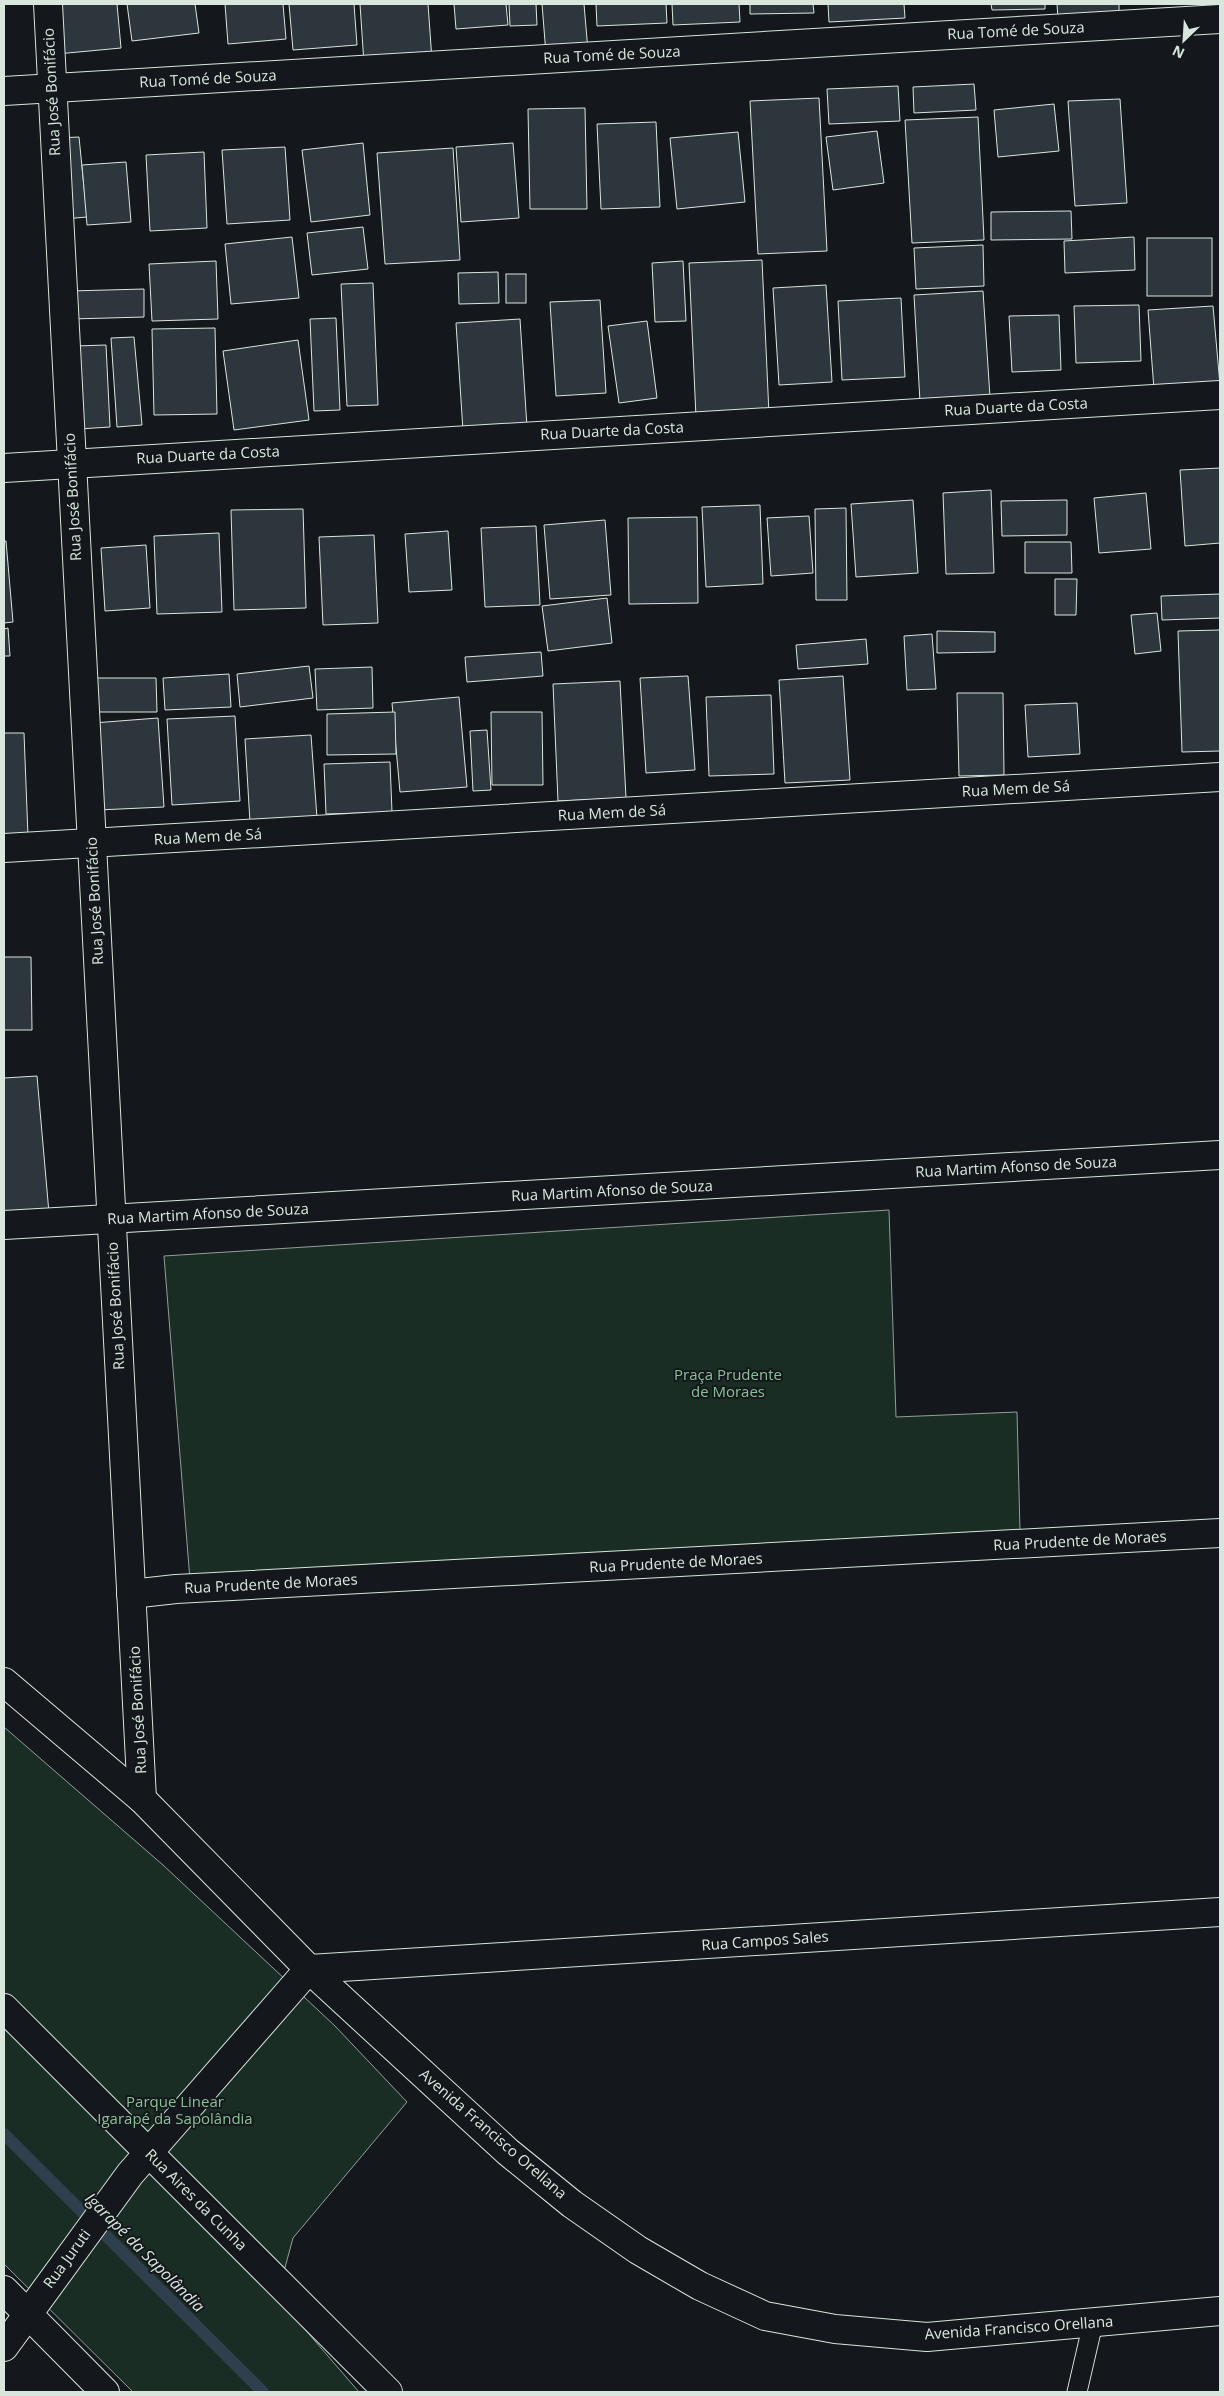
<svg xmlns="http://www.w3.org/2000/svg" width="1224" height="2396" font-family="'Open Sans',sans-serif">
  <rect width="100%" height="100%" fill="#14181c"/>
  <g fill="#1a2d24" stroke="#939e99">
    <path d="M889,1210L896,1417L1017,1412L1020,1531L190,1580L164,1256Z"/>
    <path d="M4,1727L163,1865L335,2026L407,2102L293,2238L277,2297L359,2392H133L4,2264Z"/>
  </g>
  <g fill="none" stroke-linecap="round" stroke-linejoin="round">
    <path stroke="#2f3f4d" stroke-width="12" d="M4,2134L263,2392"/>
  </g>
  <g fill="#2c363c" stroke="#d8e6dc">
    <path d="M52,4H117L121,48L57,54Z"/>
    <path d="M127,4H195L199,33L132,41Z"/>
    <path d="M225,4H283L286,39L228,44Z"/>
    <path d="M289,4H354L357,45L293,50Z"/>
    <path d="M360,4H428L432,60L364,64Z"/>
    <path d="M454,4H506L508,25L456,29Z"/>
    <path d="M509,4H536L537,25L510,26Z"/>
    <path d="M542,4H584L588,51L546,54Z"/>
    <path d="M596,4H666L667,23L597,26Z"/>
    <path d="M672,4H739L740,22L673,25Z"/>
    <path d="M750,4H813L814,13L750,14Z"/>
    <path d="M828,4H904L905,18L829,22Z"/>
    <path d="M991,4H1045V9L992,10Z"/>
    <path d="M1057,4H1119V16L1058,19Z"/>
    <path d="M974,84L976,110L914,113L913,87Z"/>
    <path d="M898,86L900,121L829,124L827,89Z"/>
    <path d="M819,98L827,251L758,254L750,101Z"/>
    <path d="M1120,99L1127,203L1075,206L1068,101Z"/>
    <path d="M1054,104L1059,151L998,157L994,110Z"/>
    <path d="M585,108L587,209H530L528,109Z"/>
    <path d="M978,117L984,240L912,243L905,120Z"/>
    <path d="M656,122L660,207L601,209L597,124Z"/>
    <path d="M877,131L884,183L833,190L826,137Z"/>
    <path d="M738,132L745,202L677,209L670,138Z"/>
    <path d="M79,137L87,217L64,219L57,138Z"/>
    <path d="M363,143L370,215L311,222L302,150Z"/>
    <path d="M513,143L519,218L461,222L456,147Z"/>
    <path d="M285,147L290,220L227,224L222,150Z"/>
    <path d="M453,148L460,260L385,264L377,153Z"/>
    <path d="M204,152L207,228L150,231L146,155Z"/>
    <path d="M126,162L131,222L87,225L82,165Z"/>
    <path d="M1071,211L1072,239L991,240V212Z"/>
    <path d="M363,227L368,269L312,275L307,233Z"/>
    <path d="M292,237L299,298L231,304L225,244Z"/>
    <path d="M1134,237L1135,270L1065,273L1064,241Z"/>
    <rect x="1147" y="238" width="65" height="58"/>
    <path d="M983,245L984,286L916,289L914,248Z"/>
    <path d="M762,260L769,414L696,417L689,263Z"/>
    <path d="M216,261L218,319L152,321L149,264Z"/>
    <path d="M683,261L686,321L655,322L652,263Z"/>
    <path d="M498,272L499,303L459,304L458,273Z"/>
    <rect x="506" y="274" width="20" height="29"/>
    <path d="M373,283L378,405L347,406L341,284Z"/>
    <path d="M826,285L832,382L779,385L773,288Z"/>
    <path d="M144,289V317L71,319L70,291Z"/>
    <path d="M983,291L990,397L920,402L914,295Z"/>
    <path d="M901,298L905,377L842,380L838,301Z"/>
    <path d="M600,300L606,393L556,396L550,302Z"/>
    <path d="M1139,305L1141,361L1076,363L1074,306Z"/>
    <path d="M1213,306L1220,385L1154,390L1148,310Z"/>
    <path d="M1059,315L1061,370L1012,372L1009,316Z"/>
    <path d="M336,318L340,410L314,411L310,319Z"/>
    <path d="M520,319L527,427L463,431L456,323Z"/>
    <path d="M647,321L657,398L619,403L608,326Z"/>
    <path d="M215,328L217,414L154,415L152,329Z"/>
    <path d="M134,337L142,425L117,427L111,338Z"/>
    <path d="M298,340L309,420L234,430L223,351Z"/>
    <path d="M106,345L110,427L79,429L75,346Z"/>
    <path d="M1220,468V543L1185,546L1180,470Z"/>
    <path d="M991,490L994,573L946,574L943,493Z"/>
    <path d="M1146,493L1151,549L1099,553L1094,498Z"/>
    <path d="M913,500L918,573L856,577L851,504Z"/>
    <path d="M1067,500V535L1002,536L1001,501Z"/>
    <path d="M760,505L763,584L706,587L702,507Z"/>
    <path d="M846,508L847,600H816L815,509Z"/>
    <path d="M303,509L306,608L234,610L231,510Z"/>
    <path d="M809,516L813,573L771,576L767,518Z"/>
    <path d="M697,517L698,603L629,604L628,518Z"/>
    <path d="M605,520L611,595L550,599L544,525Z"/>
    <path d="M536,526L540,605L485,607L481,528Z"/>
    <path d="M448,531L452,590L409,592L405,534Z"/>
    <path d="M219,533L222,612L157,614L154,536Z"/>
    <path d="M374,535L378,623L323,625L319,537Z"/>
    <path d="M4,541H6L13,622L4,623Z"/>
    <path d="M1025,542H1071L1072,573H1025Z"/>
    <path d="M146,545L150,608L105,611L101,548Z"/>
    <path d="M1055,579H1077L1076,615H1055Z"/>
    <path d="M1220,594V618L1162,620L1161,596Z"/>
    <path d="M607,598L612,643L548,651L542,606Z"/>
    <path d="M1157,613L1161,651L1135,654L1131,615Z"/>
    <path d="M8,628L10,656H4V629Z"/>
    <path d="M1220,630V751L1182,752L1178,631Z"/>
    <path d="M937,631L995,632V652L937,653Z"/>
    <path d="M932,634L936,689L907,690L904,636Z"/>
    <path d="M866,639L868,664L798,669L796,645Z"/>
    <path d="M541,652L543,676L467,682L465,657Z"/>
    <path d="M309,666L313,698L240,707L237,674Z"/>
    <path d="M372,667L373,708L317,710L315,669Z"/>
    <path d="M229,674L231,707L165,710L163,678Z"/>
    <path d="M688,676L695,770L646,773L640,678Z"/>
    <path d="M843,676L850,780L785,783L779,680Z"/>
    <path d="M91,678H156L157,712H92Z"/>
    <path d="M620,681L626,798L558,801L553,684Z"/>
    <path d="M957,693H1003L1004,775L959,776Z"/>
    <path d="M771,695L774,774L709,776L706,697Z"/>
    <path d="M459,697L467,787L400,792L392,703Z"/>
    <path d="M1077,703L1080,754L1028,757L1025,705Z"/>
    <path d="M395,712L396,754L327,755V714Z"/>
    <path d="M491,712H542L543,785H492Z"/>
    <path d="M235,716L240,801L172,805L167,719Z"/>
    <path d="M158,718L164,807L98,810L93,723Z"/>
    <path d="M487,730L491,790L473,791L470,731Z"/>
    <path d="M4,733H24L28,836L4,837Z"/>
    <path d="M311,735L317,818L250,822L245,739Z"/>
    <path d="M390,762L392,812L326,814L324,764Z"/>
    <path d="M4,957H31L32,1030H4Z"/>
    <path d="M37,1076L49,1213L4,1216V1078Z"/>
  </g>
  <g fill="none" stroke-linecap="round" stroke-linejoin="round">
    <g stroke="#d8e6dc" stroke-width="21">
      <path id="lane" d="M1077,2392L1093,2323"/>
    </g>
    <g stroke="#d8e6dc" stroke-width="30">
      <g id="street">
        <path d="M48,4L142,1799"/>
        <path d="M4,91L1220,19"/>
        <path d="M4,468L1220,395"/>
        <path d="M4,848L1220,777"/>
        <path d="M4,1225L1220,1155"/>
        <path d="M131,1594L176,1589L1220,1533"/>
        <path d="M4,1682L142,1799L309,1969L508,2152L572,2204L638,2250L700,2286L765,2316L835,2329L927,2337L1220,2311"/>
        <path d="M309,1969L1220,1912"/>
        <path d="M4,2347L130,2174L309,1969"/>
      </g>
    </g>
    <g stroke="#d8e6dc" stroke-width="30">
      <g id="secondary">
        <path d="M4,2008L388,2392"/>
        <path d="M4,2290L105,2392"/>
      </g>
    </g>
    <use href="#lane" stroke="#14181c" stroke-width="19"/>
    <use href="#street" stroke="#14181c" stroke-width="28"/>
    <use href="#secondary" stroke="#14181c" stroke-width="28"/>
  </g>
  <g text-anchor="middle" stroke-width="4" stroke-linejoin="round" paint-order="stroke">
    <g font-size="15" fill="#d8e6dc" stroke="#14181c">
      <text transform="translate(1016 31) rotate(-3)" y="5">Rua Tomé de Souza</text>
      <text transform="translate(612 55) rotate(-3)" y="5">Rua Tomé de Souza</text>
      <text transform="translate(208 79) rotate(-3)" y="5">Rua Tomé de Souza</text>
      <text transform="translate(52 92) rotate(-93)" y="5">Rua José Bonifácio</text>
      <text transform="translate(1016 407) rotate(-3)" y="5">Rua Duarte da Costa</text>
      <text transform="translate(612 431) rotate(-3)" y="5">Rua Duarte da Costa</text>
      <text transform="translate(208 455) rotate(-3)" y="5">Rua Duarte da Costa</text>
      <text transform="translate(73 497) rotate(-93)" y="5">Rua José Bonifácio</text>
      <text transform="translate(1016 789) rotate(-3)" y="5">Rua Mem de Sá</text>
      <text transform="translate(612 813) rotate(-3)" y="5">Rua Mem de Sá</text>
      <text transform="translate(208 837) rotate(-3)" y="5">Rua Mem de Sá</text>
      <text transform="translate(95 901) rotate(-93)" y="5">Rua José Bonifácio</text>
      <text transform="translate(1016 1167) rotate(-3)" y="5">Rua Martim Afonso de Souza</text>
      <text transform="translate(612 1191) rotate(-3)" y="5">Rua Martim Afonso de Souza</text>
      <text transform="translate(208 1214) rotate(-3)" y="5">Rua Martim Afonso de Souza</text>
      <text transform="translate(116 1306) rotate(-93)" y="5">Rua José Bonifácio</text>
      <text transform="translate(1080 1541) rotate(-3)" y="5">Rua Prudente de Moraes</text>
      <text transform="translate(676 1563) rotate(-3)" y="5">Rua Prudente de Moraes</text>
      <text transform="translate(271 1584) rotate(-3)" y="5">Rua Prudente de Moraes</text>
      <text transform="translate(138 1710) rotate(-93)" y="5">Rua José Bonifácio</text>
      <text transform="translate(765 1941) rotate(-4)" y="5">Rua Campos Sales</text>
      <text transform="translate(493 2134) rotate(41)" y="5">Avenida Francisco Orellana</text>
      <text transform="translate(196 2200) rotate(45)" y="5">Rua Aires da Cunha</text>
      <text transform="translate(67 2259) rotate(-54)" y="5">Rua Juruti</text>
      <text transform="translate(1019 2328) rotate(-4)" y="5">Avenida Francisco Orellana</text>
    </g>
    <g font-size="15" fill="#8ac095" stroke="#14181c">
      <text x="728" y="1380">Praça Prudente<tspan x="728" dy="17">de Moraes</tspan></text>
      <text x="175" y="2107">Parque Linear<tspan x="175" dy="17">Igarapé da Sapolândia</tspan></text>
    </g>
    <g font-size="16" font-style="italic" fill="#d8e6dc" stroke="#14181c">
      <text transform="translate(145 2252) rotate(45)" y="6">Igarapé da Sapolândia</text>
    </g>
  </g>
  <rect width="1224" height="2396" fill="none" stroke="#d8e6dc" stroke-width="10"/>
  <g transform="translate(1184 40) rotate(205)" stroke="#14181c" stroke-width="4" paint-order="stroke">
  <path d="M0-4L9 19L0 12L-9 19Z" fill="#d8e6dc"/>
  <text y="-8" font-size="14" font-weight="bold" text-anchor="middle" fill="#d8e6dc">N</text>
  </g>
</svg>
